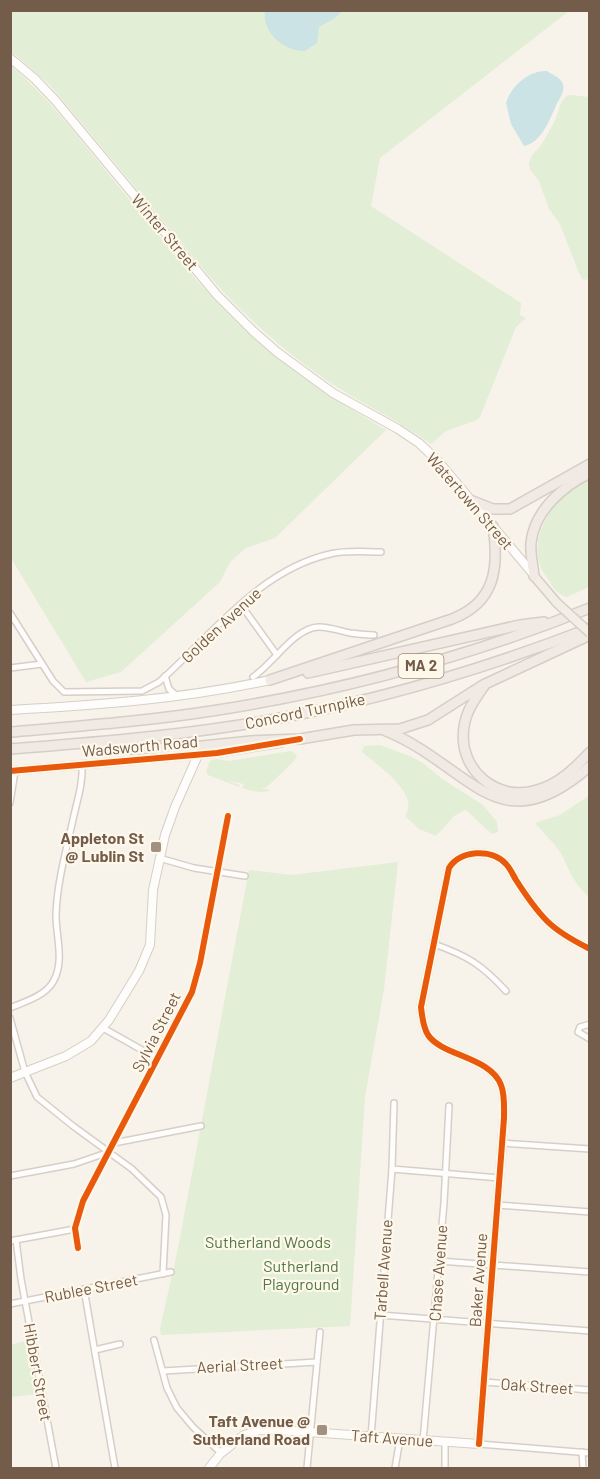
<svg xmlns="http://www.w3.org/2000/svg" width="600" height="1479" font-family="Barlow,sans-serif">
  <rect width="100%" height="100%" fill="#f7f3ea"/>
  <g fill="#e2eed5">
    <path d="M10,11H569L380,158L371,206L521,303L520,315L526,318L516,327L480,417L477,420L446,431L431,444C401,422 368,407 337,387C289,356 247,319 209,276L50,85L11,51Z"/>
    <path d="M11,66C40,90 64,119 88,149C124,192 158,236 195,278C253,344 310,386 386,430L275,538L246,548L230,562L220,582L121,672L86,682L11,558Z"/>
    <path d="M570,95L589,97L590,271L587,280L582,279L579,273L560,224L549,209L539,181L530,169L529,164L532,155L540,147L555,121L561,103L566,96Z"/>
    <path d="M589,477V587L567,597C554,593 553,586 545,575C526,546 546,510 570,489C576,485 583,481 589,477Z"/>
    <path d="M380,745L410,756L423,763L442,779L483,805L497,822L498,832L492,834L466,810L454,816L436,836L419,829L405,816C421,794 377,765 362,752L364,746Z"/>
    <path d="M291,751L297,755L295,760L266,788H259L271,790C262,794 251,791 242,788L244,784L226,780L240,785L239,787L208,775L206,771L210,761L216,759L229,761Z"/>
    <path d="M587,797H589V897C576,886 570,873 563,857C557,845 544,834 535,823L560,815Z"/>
    <path d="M398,862L384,989L365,1097L350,1326L161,1335L160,1329L178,1248L249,870L292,875Z"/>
    <path d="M28,1340L37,1394L11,1397V1345Z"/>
  </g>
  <g fill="#cce3e6">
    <path d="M265,11V10L342,11L335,18L319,27L317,43L305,51C284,51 262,33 265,11Z"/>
    <path d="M547,71C551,74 559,77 562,82C567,90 558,100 555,108C549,121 541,143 524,146L511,124L506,103C511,86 529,70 547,71Z"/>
  </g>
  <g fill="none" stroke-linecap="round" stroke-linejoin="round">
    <g stroke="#d6cfc7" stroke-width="8">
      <g id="street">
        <path d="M241,605L277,655"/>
        <path d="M10,613L53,681L64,692L142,691L159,682C211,636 259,570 330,554C346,550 365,552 381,552"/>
        <path d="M10,668L42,664"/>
        <path d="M165,676L169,689L177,696"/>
        <path d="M253,677C273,664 295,627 319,627C330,627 340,631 350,633C358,634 366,635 374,635"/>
        <path d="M10,803L15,771"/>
        <path d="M159,858L194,868L245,876"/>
        <path d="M434,944C468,956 482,965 506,991"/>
        <path d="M10,1008C24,1002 45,996 53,982C65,962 56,937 56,915C57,881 67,848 74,815C78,798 83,782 82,765"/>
        <path d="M10,1018L25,1072L37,1097L73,1126L132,1169L161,1197L166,1215L163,1274"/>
        <path d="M590,1024L580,1027L578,1032L590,1039"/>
        <path d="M103,1028L158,1059"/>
        <path d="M114,1143L201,1126"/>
        <path d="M502,1143L590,1149"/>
        <path d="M392,1169L500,1178"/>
        <path d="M10,1176L74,1164L109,1152"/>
        <path d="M497,1205L590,1212"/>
        <path d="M16,1240L21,1279L56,1468"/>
        <path d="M10,1241L75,1229"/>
        <path d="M78,1248L75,1228L83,1201L192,992L200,963L228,816"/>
        <path d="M439,1261L590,1272"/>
        <path d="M84,1289L115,1468"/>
        <path d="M10,1304L171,1272"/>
        <path d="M380,1315L590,1331"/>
        <path d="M154,1340L167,1388L177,1408L193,1427L221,1453"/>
        <path d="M95,1350L120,1344"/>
        <path d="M163,1371L317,1362"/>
        <path d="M484,1382L590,1390"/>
        <path d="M371,1437L392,1169L394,1103"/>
        <path d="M423,1441L444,1203L449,1106"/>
        <path d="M445,1442V1468"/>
        <path d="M479,1444L590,1453"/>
        <path d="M582,1452L583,1468"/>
        <path d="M307,1468L320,1332"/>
        <path d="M395,1468L400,1439"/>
      </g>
    </g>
    <g stroke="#d6cfc6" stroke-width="10">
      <g id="secondary">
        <path d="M10,58L35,79L55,100L217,295L253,331L277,352L333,393L398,429L419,443L438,461L534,575"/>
        <path d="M10,710C98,705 184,699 270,680"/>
        <path d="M10,771L217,753L281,743"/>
        <path d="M10,1078L66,1056L91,1041L109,1020L139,971L150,945L153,890L165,835L175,807L198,755"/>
        <path d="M209,1468L221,1453L244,1435L260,1430L294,1431L479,1444L504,1118C504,1108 505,1095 501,1085C491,1057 442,1056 428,1035C423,1027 422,1016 421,1007L449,868C460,850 492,848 506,864C510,868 513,875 516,880C525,894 535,909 547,921C559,933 574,941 590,949"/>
      </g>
    </g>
    <g stroke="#d5cec6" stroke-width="11">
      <path id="primary" d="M534,576L557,603"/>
    </g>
    <g stroke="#d5cec6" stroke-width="12">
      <g id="highway">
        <path d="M470,500L493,509H510L590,464"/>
        <path d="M534,576C533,565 530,554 531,543C534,511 563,486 590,473"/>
        <path d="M308,673L520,625L544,622"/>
        <path d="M270,680L452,619C496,602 499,567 493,526"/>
        <path d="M484,686C475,699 466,711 464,727C457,769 497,803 537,790C559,784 575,768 590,752"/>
        <path d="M386,731C470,765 498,848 590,766"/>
        <path d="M10,732C80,726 149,721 218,710C345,690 470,656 590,608"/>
        <path d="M93,746L133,749L183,748L251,741L300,739L354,730L400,729L428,720L483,685L590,635"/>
        <path d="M10,749C87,743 164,737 240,725C360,706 477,672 590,628"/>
      </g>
    </g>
    <use href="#street" stroke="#fefdfc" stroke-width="5"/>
    <use href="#secondary" stroke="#fefdfc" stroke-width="8"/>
    <use href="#primary" stroke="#f2eee5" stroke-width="8"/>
    <use href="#highway" stroke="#f1e9e4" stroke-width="9"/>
    <g stroke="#d5cec6" stroke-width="11" stroke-linecap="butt">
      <path id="primary-bridge" d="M557,603L590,633"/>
    </g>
    <use href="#primary-bridge" stroke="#f2eee5" stroke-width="8"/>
    <g stroke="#fef8eb" stroke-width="10">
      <g id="cycleway">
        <path d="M10,771L217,753L300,739"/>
        <path d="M78,1248L75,1228L83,1201L192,992L200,963L228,816"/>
        <path d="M479,1444L504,1118C504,1108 505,1095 501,1085C491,1057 442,1056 428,1035C423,1027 422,1016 421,1007L449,868C460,850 492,848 506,864C510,868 513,875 516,880C525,894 535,909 547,921C559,933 574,941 590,949"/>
      </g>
    </g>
    <use href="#cycleway" stroke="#e8590c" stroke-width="6"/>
  </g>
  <g fill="#a29183" stroke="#fef8eb" stroke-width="2">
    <rect x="150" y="841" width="12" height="12" rx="3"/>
    <rect x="316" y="1424" width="12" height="12" rx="3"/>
  </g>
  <g text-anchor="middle" stroke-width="4.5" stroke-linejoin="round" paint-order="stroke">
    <rect fill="#fef8eb" stroke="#9d8b7b" stroke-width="1.5" x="398.5" y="654" width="45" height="24" rx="4.5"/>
    <g font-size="15" font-weight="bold" fill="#745c4b">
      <text x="421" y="671">MA 2</text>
    </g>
    <g font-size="16" fill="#745c4b" stroke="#fef8eb">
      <text transform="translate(165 232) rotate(50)" y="6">Winter Street</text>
      <text transform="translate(470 501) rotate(49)" y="6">Watertown Street</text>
      <text transform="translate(221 625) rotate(-43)" y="6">Golden Avenue</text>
      <text transform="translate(305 711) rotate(-12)" y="6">Concord Turnpike</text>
      <text transform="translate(140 746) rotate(-5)" y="6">Wadsworth Road</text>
      <text transform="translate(156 1032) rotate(-63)" y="6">Sylvia Street</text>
      <text transform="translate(383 1270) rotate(-86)" y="6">Tarbell Avenue</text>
      <text transform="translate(438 1273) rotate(-86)" y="6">Chase Avenue</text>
      <text transform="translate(478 1280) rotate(-86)" y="6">Baker Avenue</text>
      <text transform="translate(91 1288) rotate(-11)" y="6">Rublee Street</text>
      <text transform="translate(240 1365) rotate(-3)" y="6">Aerial Street</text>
      <text transform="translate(38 1372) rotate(80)" y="6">Hibbert Street</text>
      <text transform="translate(537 1386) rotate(4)" y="6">Oak Street</text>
      <text transform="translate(392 1438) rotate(4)" y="6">Taft Avenue</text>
    </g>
    <g font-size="16" font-weight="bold" fill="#745c4b" stroke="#fef8eb" text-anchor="end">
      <text x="144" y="844">Appleton St<tspan x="144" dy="18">@ Lublin St</tspan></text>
      <text x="310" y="1427">Taft Avenue @<tspan x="310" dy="18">Sutherland Road</tspan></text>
    </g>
    <g font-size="16" fill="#507943" stroke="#fef8eb">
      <text x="268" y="1248">Sutherland Woods</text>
      <text x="301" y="1272">Sutherland<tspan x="301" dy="18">Playground</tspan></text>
    </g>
  </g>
  <rect width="600" height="1479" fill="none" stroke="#745c4b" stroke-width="24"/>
</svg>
